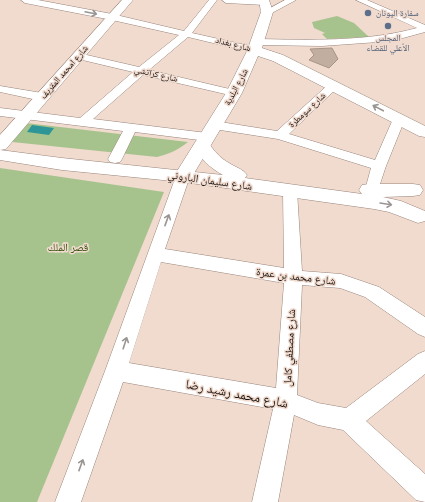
<svg xmlns="http://www.w3.org/2000/svg" width="425" height="502" font-family="Montserrat,'Noto Naskh Arabic',sans-serif">
  <rect width="100%" height="100%" fill="#f1dbcf"/>
  <g fill="#a7c38d">
    <path d="M337,16L354,23L369,37L327,39L322,34L325,33L314,28L312,22Z"/>
    <path d="M26,123L188,142C178,150 169,154 157,157L12,142Z"/>
    <path d="M0,168L164,192L37,502H0Z"/>
  </g>
  <path fill="#2e9696" d="M32,125L54,128L49,135L27,132Z"/>
  <path fill="#c2aea1" stroke="#a89588" d="M332,48L338,59L329,68L309,60L314,55L310,49Z"/>
  <g fill="none" stroke-linecap="round" stroke-linejoin="round">
    <g stroke="#99857b" stroke-width="1">
      <g id="street">
        <path d="M21,0H38L112,14L184,31L209,0H217L192,33L259,48L260,50L255,53L188,37L149,70L238,91L240,93L238,95L234,96L143,75L93,119L207,133L212,134L214,137L212,140L207,141L135,132L122,159L120,162L115,163L110,162L108,159L123,131L0,116V108L80,118L133,72L74,58L73,56L74,54L78,53L139,67L179,35L112,20L25,3Z"/>
        <path d="M222,0H267L269,2L265,5L226,3Z"/>
        <path d="M285,0H296L270,14L267,15L263,12Z"/>
        <path d="M356,0H367L425,25V32L392,41L322,46L258,45L253,42L258,39C311,40 366,42 417,28Z"/>
        <path d="M334,82L338,83L340,85L338,87L289,134L375,160L393,119L395,116H403L405,119L386,166L377,193L372,195L367,193L365,190L371,168L278,139L214,129L210,128L208,125L210,122L214,121L277,131L330,83Z"/>
        <path d="M0,86L42,93L46,95L48,97L46,99L42,101L0,92Z"/>
        <path d="M183,171L188,173L190,176L165,249L284,268L283,191L285,187L290,186L295,187L297,191L302,271L341,274L379,287L425,317V337L418,334L365,297L340,288L302,285L297,395L318,403L346,408L418,354L425,351V374L366,421L425,474V502L416,500L343,430L318,425L294,415L278,502H252L273,409L123,382L81,502H55L105,371L176,176L178,173ZM161,262L284,283L276,388L129,363Z"/>
      </g>
    </g>
    <g stroke="#99857b" stroke-width="1">
      <g id="secondary">
        <path d="M122,0H133L6,149L0,150V135Z"/>
        <path d="M259,0H269L273,12L262,48L283,55L425,126V137L419,136L273,61L258,56L242,93L190,180L183,182L176,180L174,176L226,93L247,51L261,12Z"/>
      </g>
    </g>
    <g stroke="#99857b" stroke-width="1">
      <path id="highway" d="M202,141L208,142C214,151 220,158 229,163C235,167 243,169 247,175L245,178L362,194L359,190L362,185L369,184H413L420,185L423,190L420,195L413,196L383,197L401,201L425,211V221L418,223L389,212L374,209L183,182L62,170L0,160V150L62,158L223,175C210,168 201,159 193,146L196,142Z"/>
    </g>
    <use href="#street" fill="#fff" fill-rule="evenodd"/>
    <use href="#secondary" fill="#fff" fill-rule="evenodd"/>
    <use href="#highway" fill="#fff" fill-rule="evenodd"/>
  </g>
  <defs><path id="oneway-shaft" d="M-6 0H5M1.5-3L5.5 0L1.5 3" fill="none" stroke-width="1.6" stroke-linecap="round" stroke-linejoin="round"/></defs>
  <g stroke="#999593">
    <use href="#oneway-shaft" transform="translate(91 13) rotate(12)"/>
    <use href="#oneway-shaft" transform="translate(378 108) rotate(-152)"/>
    <use href="#oneway-shaft" transform="translate(386 204) rotate(9)"/>
    <use href="#oneway-shaft" transform="translate(167 220) rotate(-70)"/>
    <use href="#oneway-shaft" transform="translate(125 343) rotate(-72)"/>
    <use href="#oneway-shaft" transform="translate(81 465) rotate(-70)"/>
  </g>
  <g fill="#5c6f8a" stroke="#f1dbcf" stroke-width="1.5">
    <circle cx="368" cy="13" r="4"/>
    <circle cx="388" cy="26" r="4"/>
  </g>
  <g text-anchor="middle" stroke-width="3" stroke-linejoin="round" paint-order="stroke">
    <g font-size="9" fill="#4e5e75" stroke="#f1dbcf" text-anchor="start">
      <text x="376" y="16">سفارة اليونان</text>
      <text x="388" y="41" text-anchor="middle">المجلس<tspan x="388" dy="10">الأعلي للقضاء</tspan></text>
    </g>
    <g font-size="9" fill="#1c1410" stroke="#f1dbcf">
      <text transform="translate(233 44) rotate(14)" y="3">شارع بغداد</text>
      <text transform="translate(64 72) rotate(-49)" y="3">شارع امحمد المقريف</text>
      <text transform="translate(156 74) rotate(13)" y="3">شارع كراتشي</text>
      <text transform="translate(236 87) rotate(-62)" y="3">شارع البلدية</text>
      <text transform="translate(307 110) rotate(-43)" y="3">شارع سومطرة</text>
    </g>
    <g font-size="11" fill="#1c1410" stroke="#f1dbcf">
      <text transform="translate(210 180) rotate(8)" y="4">شارع سليمان الباروني</text>
      <text transform="translate(296 276) rotate(7)" y="4">شارع محمد بن عمرة</text>
      <text transform="translate(289 348) rotate(-87)" y="4">شارع مصطفي كامل</text>
    </g>
    <g font-size="11" fill="#324e0a" stroke="#f1dbcf">
      <text x="68" y="251">قصر الملك</text>
    </g>
    <g font-size="13" fill="#1c1410" stroke="#f1dbcf">
      <text transform="translate(237 393) rotate(11)" y="5">شارع محمد رشيد رضا</text>
    </g>
  </g>
</svg>
